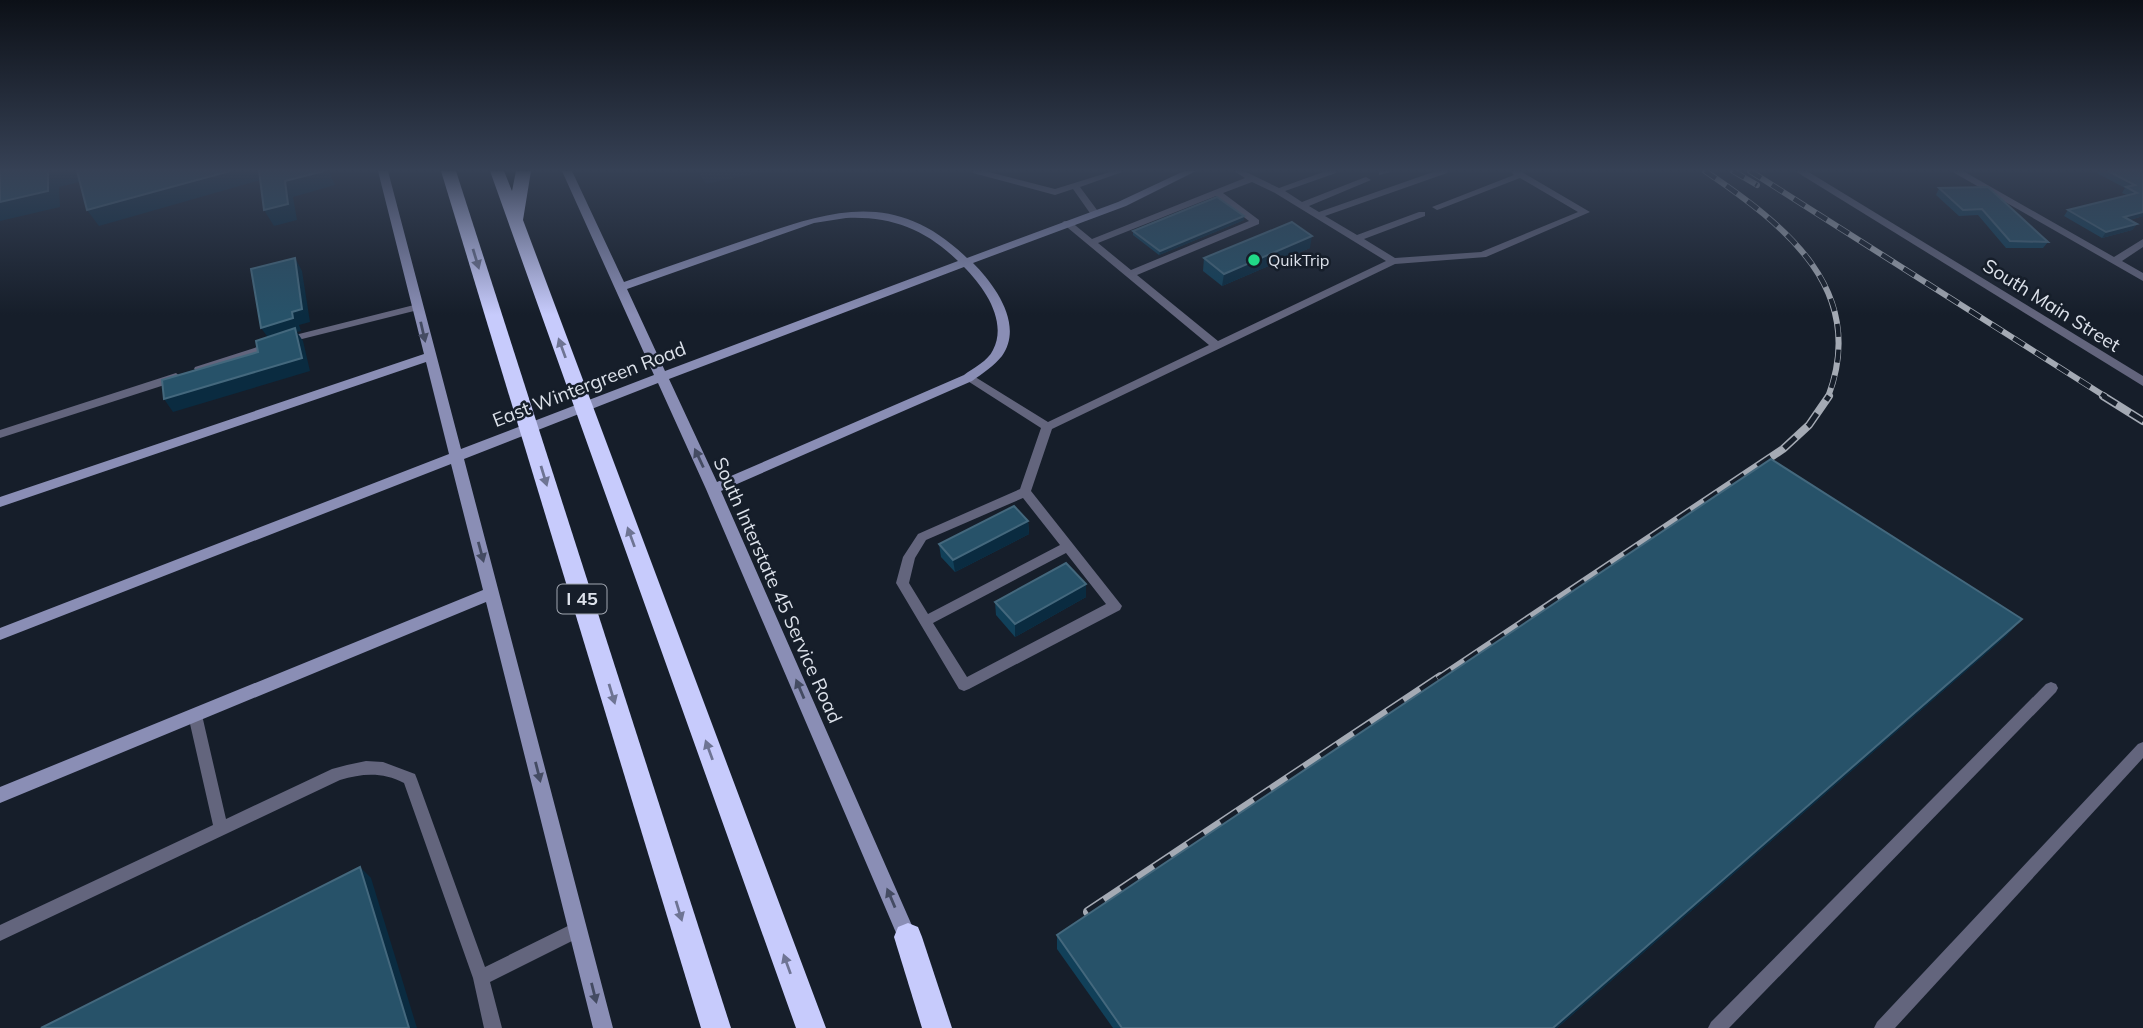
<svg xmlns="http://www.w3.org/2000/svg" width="2143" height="1028" font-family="Mulish,sans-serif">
  <rect width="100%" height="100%" fill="#161e2a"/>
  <path fill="#1b2537" d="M697,171H768L706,184Z"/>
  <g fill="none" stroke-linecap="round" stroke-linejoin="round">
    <g fill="#63657d" fill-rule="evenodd">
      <path d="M972,171H985L1055,189L1113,171H1125L1080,187L1100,214L1095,217L1092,216L1073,189L1055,195L973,173Z"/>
      <path d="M1234,171H1244L1279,188L1326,171H1337L1336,173L1285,191L1302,202L1363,178L1366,177L1371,180L1309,206L1319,212L1436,171H1448L1447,173L1325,216L1357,235L1419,212H1425V216L1364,239L1395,258L1481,252L1578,212L1520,178L1440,209L1437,210L1432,207L1514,175L1510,171H1520L1590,212L1486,257L1395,264L1052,429L1031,491L1122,606L1120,610L969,689L964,691L959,689L896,583L903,557L918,534L1020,489L1041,428L963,378L968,374L972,375L1048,422L1209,345L1062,223L1064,221H1070L1092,239L1245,178ZM1252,182L1275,193L1386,261L1218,341L1137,275L1259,224V220L1223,193ZM1216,196L1249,221L1131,270L1098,243ZM1023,498L1060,545L928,614L909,583L915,558L926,540ZM1066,553L1106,604L967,677L933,623Z"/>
      <path d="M1379,171H1394L1379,175Z"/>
      <path d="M418,304L422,305V309L302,339L199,373L194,369L195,367L295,335Z"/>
      <path d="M176,373L181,377L180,380L0,438V430Z"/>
      <path d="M2051,682L2056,684L2058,688L2056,692L1729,1028H1708L1711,1022L2046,684Z"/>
      <path d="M195,709L200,711L202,715L226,819L332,769L347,765L366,761L383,762L415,774L417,779L485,967L578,921L584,923L586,929L584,935L490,982L502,1028H484L473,978L404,783C383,772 363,773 340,780L0,941V925L213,825L188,715L190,711Z"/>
      <path d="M2143,742V758L1895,1028H1874L1877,1022L2138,744Z"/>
    </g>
    <path fill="#63657d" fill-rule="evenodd" d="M1951,171H1963L2114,257L2143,239V247L2122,261L2143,273V281Z"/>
    <path fill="#63657d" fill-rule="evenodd" d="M1795,171H1807L2143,376V386Z"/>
    <path fill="#8a8eb5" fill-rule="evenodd" d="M378,171H388L461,449L654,375L562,171H572L624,282C664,268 704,254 745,240C829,211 894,187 967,258L1118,202L1184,171H1196L1126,206L973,263C995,285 1024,325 1002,356C994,366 983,373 972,381L721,491L917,937L919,943L917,949L910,952L903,949L706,489L658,383L464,459L613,1028H593L486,602L0,803V787L483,590L451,464L0,640V628L449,454L426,362L0,507V497L424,354ZM846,218C891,216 925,229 958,261L665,371L627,289L814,223ZM964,267C984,287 1008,321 993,350C988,361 973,368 964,375L717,482L669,379Z"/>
    <g fill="#c7cbfc" fill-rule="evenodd">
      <path d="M441,171H456L731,1028H701Z"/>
      <path d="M490,171H504L512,191L516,171H531L523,220L826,1028H796Z"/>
      <path d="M908,923L918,927L922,937L952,1028H922L894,937L898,927Z"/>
    </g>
    <g stroke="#a4aab4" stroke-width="6">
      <g id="rail-far2">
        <path d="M1705,171C1785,225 1869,290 1828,397"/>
        <path d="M1733,171L1757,185"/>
        <path d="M1750,171L2106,397"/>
      </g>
    </g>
    <g stroke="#a4aab4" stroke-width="8">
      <g id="rail-far1">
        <path d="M2103,396L2143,421"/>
        <path d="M1438,679L1783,449L1809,425L1829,396"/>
      </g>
    </g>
    <g stroke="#a4aab4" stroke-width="10">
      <path id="rail" d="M1088,912L1441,677"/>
    </g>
    <use href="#rail-far2" stroke="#161e2a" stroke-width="4.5" stroke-dasharray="13" stroke-linecap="butt"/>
    <use href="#rail-far1" stroke="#161e2a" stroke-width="5" stroke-dasharray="16" stroke-linecap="butt"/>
    <use href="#rail" stroke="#161e2a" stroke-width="7" stroke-dasharray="20" stroke-linecap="butt"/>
  </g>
  <g fill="#114059">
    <path d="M2093,171H2143V216L2130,220L2137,224L2132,230L2102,238L2064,216L2068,210L2127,195L2122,193L2125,188Z"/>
    <path d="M1939,188L2048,242L2043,248H2006L1978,215L1959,216L1936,195Z"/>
    <path d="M1244,220L1159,255L1133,235V231Z"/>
    <path d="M1310,248L1222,286L1203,271L1204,258Z"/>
    <path d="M1028,521L1029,534L955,572L941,557L939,544Z"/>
    <path d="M1086,584V597L1015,637L996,615L995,602Z"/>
    <path d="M2022,619L2006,636L1557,1028H1113L1057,949V935Z"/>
  </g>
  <g fill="#0a2b40">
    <path d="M48,171H80L87,180L59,187L60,207L0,221V202Z"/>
    <path d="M230,171H262L267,178L99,226L87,210Z"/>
    <path d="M283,171H329L335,185L293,197L297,220L274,226L264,210Z"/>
    <path d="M2143,212V216L2119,223L2124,217Z"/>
    <path d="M1244,216V220L1159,255L1160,251Z"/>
    <path d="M2137,224L2132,230L2102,238L2106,232Z"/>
    <path d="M1312,236L1310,248L1222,286L1224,274Z"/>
    <path d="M295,258L302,271L310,322L299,325L301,331L297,332L303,341L310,371L173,412L164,399L302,358L270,340L261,328L292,312Z"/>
    <path d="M1028,521L1029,534L955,572L953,560Z"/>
    <path d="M1086,584V597L1015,637V624Z"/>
    <path d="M2022,619L2006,636L1557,1028H1553Z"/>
    <path d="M360,867L371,878L417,1028H409Z"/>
  </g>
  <g fill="#275269" stroke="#44687d" stroke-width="2">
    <path d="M0,171H50H48V191L0,202Z"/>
    <path d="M77,171H230L87,210Z"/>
    <path d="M259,171H324L285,181L288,204L264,210Z"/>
    <path d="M2108,171H2143V212L2124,217L2137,224L2106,232L2068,210L2137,193L2126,187L2135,185Z"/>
    <path d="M1988,187L2048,242L2010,241L1982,209L1963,210L1939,188Z"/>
    <path d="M1217,197L1244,216L1160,251L1133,231Z"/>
    <path d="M1292,222L1312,236L1224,274L1204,258Z"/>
    <path d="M295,258L302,309L292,312L293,318L261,328L251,269Z"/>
    <path d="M295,328L302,358L164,399L162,380L258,352L256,341Z"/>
    <path d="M1771,459L2022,619L1553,1028H1122L1057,935Z"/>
    <path d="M1014,506L1028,521L953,560L939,544Z"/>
    <path d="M1066,563L1086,584L1015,624L995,602Z"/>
    <path d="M360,867L409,1028H41Z"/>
  </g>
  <defs><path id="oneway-solid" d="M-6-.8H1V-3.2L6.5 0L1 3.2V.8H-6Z" transform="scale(1.75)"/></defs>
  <g fill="#6e7493">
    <use href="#oneway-solid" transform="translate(476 259) rotate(73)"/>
    <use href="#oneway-solid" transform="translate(562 348) rotate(-110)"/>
    <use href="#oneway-solid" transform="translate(544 476) rotate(73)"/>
    <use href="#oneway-solid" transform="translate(631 537) rotate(-110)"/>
    <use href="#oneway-solid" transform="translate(612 694) rotate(73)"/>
    <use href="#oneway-solid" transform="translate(709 750) rotate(-110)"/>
    <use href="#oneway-solid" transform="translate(679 911) rotate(73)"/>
    <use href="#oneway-solid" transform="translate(787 964) rotate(-110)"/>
  </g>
  <g fill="#444b62">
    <use href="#oneway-solid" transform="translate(423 332) rotate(77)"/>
    <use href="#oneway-solid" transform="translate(699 458) rotate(-115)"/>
    <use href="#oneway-solid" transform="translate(481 552) rotate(75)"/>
    <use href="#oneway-solid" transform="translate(800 689) rotate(-113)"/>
    <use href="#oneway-solid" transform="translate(538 772) rotate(76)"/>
    <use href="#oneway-solid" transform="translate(891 898) rotate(-113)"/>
    <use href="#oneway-solid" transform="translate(594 993) rotate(76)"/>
  </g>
  <linearGradient id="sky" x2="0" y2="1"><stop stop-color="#0c1017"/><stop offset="0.54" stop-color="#364155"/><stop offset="1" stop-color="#364155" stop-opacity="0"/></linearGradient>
  <rect width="2143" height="315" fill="url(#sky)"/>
  <circle fill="#21d887" stroke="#161e2a" stroke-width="2.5" cx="1254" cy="260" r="7"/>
  <g text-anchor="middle" stroke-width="5" stroke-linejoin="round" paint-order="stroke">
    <g font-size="16" fill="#dde2eb" stroke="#161e2a" text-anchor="start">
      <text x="1268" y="266">QuikTrip</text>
    </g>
    <rect fill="#161e2a" stroke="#a1a7b1" stroke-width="2" x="557.5" y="584.5" width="49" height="29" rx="5"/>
    <g font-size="18" font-weight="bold" fill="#dde2eb">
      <text x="582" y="605">I 45</text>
    </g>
    <g font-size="19" fill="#dde2eb" stroke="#161e2a">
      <text transform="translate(2052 305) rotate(32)" y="7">South Main Street</text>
      <text transform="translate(589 384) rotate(-21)" y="7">East Wintergreen Road</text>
      <text transform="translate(778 590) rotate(66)" y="7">South Interstate 45 Service Road</text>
    </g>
  </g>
</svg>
